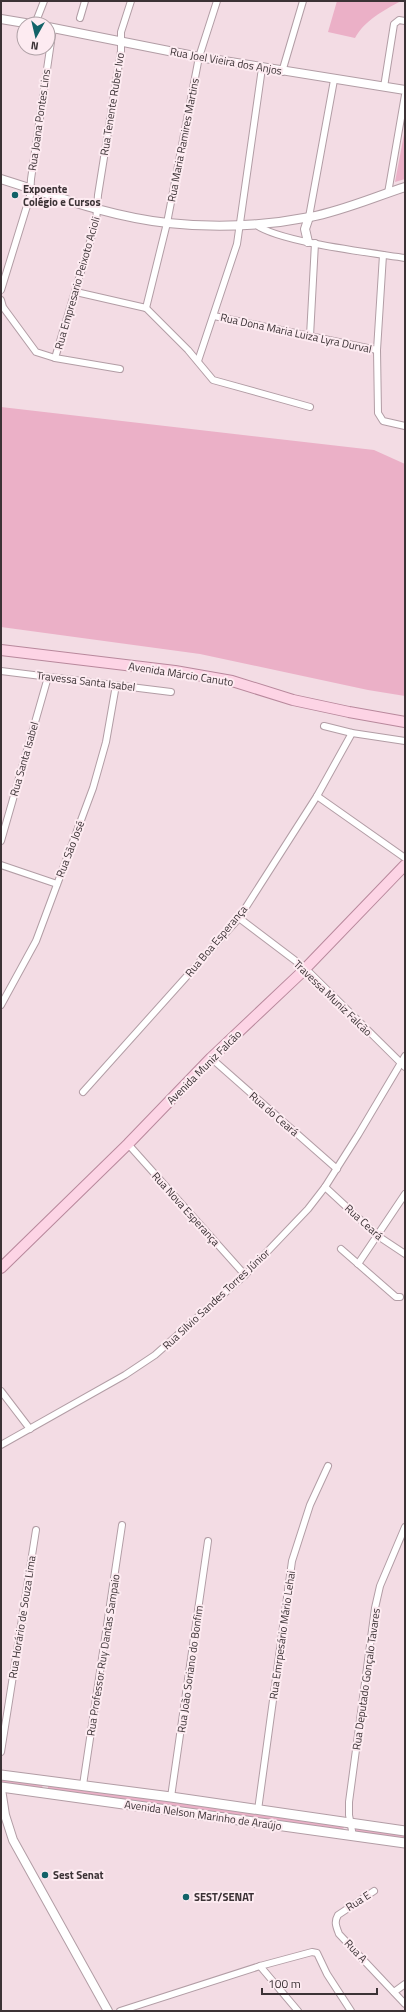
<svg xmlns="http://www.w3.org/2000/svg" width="406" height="2012" font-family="'Titillium Web',sans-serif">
  <rect width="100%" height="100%" fill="#f3dce4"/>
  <g fill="#ebb0c7">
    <path d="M337,1H401C384,10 364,21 355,38L328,32Z"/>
    <path d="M405,129V179L395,182Z"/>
    <path d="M1,407L374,450L405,464V696L368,690L200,654L1,627Z"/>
    <path d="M1,1777L41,1783L43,1788L1,1784Z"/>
    <path d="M51,1784L344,1825V1828L340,1830L52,1791L48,1788V1785Z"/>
    <path d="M356,1828L405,1833V1839L356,1833L355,1830Z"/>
  </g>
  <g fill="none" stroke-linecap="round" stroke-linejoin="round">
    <g stroke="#b29da5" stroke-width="8">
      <g id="minor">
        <path d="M80,18L85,1"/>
        <path d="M35,24L44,1"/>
        <path d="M282,72L303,1"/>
        <path d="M384,87L394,24L399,20L405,21"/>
        <path d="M388,193L405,95"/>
        <path d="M309,217L334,80"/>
        <path d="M255,224C277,242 373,253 405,258"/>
        <path d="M383,255L377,350L378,413L383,421L405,426"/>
        <path d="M1,290L30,196L31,179L53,28"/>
        <path d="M76,292L146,308L188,350L213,380L310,407"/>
        <path d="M1,300L3,307L36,352L55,358L120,369"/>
        <path d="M146,308L167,223L199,57L217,1"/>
        <path d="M214,316L377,350"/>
        <path d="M310,336L315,243"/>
        <path d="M55,358L96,222L98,195L121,51V32L131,1"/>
        <path d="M198,361L237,244L262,68"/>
        <path d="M1,671L171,692"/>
        <path d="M324,726L352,733L405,741"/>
        <path d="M317,796L405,858"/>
        <path d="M1,841L48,677"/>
        <path d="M1,865L57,884"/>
        <path d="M239,918L305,968L405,1067"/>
        <path d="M1,1005L36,941L93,788L106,742L116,685"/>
        <path d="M211,1058L337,1169"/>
        <path d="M83,1092L239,918L317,796L352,733"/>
        <path d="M128,1144L245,1275"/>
        <path d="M325,1187L378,1236L405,1254"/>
        <path d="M341,1249L396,1297H400"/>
        <path d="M358,1264L405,1194"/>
        <path d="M1,1391L30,1429"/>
        <path d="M1,1445L125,1375L155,1355L245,1275L308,1209L325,1187L358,1135L405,1056"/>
        <path d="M1,1752L36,1530"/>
        <path d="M83,1785L122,1525"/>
        <path d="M171,1797L208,1541"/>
        <path d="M258,1810L292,1561L310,1505L328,1466"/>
        <path d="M353,1836L349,1815V1802L375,1608L380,1586L405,1527"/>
        <path d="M374,1891L338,1915C334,1922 336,1926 339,1934L405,2004"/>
        <path d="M260,1966L298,2011"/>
        <path d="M394,1992L405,1984"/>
        <path d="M120,2011L260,1966L312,1952L317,1953L327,1974L351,2011"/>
      </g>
    </g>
    <g stroke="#b29da5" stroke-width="10">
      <g id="tertiary">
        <path d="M1,19L31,24"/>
        <path d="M48,27L199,57L405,90"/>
        <path d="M1,179C55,196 111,217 168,223C214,228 264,226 310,217C342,211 374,197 405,187"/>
        <path d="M308,242L305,229L309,217"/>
        <path d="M1,1789L5,1815L13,1840L108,2011"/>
      </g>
    </g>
    <g stroke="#b29da5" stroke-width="11">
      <g id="secondary">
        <path d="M1,1775L171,1797L405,1831"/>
        <path d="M1,1787L405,1843"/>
      </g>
    </g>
    <g stroke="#b8889c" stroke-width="12">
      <g id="primary">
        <path d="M1,650L175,671L232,681L293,700L349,712L405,722"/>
        <path d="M1,1268L128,1144L211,1058L302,972L405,865"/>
      </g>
    </g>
    <use href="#minor" stroke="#fff" stroke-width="6"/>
    <use href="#tertiary" stroke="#fff" stroke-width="8"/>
    <use href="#secondary" stroke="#fff" stroke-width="9"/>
    <use href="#primary" stroke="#fdd4e5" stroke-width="10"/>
  </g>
  <g fill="#126268" stroke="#fdebf1" stroke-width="1.5">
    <circle cx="15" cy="195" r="4"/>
    <circle cx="45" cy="1875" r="4"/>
    <circle cx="186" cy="1897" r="4"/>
  </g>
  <g text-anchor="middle" stroke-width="4" stroke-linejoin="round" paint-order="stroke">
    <g font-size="11" fill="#3b3235" stroke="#fdebf1">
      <text transform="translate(226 61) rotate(10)" y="4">Rua Joel Vieira dos Anjos</text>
      <text transform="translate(112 104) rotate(-81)" y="4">Rua Tenente Ruber Ivo</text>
      <text transform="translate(39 120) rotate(-82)" y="4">Rua Joana Pontes Lins</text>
      <text transform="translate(183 140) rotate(-79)" y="4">Rua Maria Ramires Martins</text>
      <text transform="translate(77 283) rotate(-74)" y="4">Rua Empresario Peixoto Acioli</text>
      <text transform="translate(296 333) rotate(12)" y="4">Rua Dona Maria Luiza Lyra Durval</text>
      <text transform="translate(181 674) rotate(9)" y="4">Avenida Márcio Canuto</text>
      <text transform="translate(86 681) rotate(7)" y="4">Travessa Santa Isabel</text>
      <text transform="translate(24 759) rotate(-74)" y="4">Rua Santa Isabel</text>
      <text transform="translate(70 849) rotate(-69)" y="4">Rua São José</text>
      <text transform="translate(216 941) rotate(-50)" y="4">Rua Boa Esperança</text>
      <text transform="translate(333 998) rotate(44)" y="4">Travessa Muniz Falcão</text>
      <text transform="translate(204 1067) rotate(-45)" y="4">Avenida Muniz Falcão</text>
      <text transform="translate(274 1114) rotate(41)" y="4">Rua do Ceará</text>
      <text transform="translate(186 1209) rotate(48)" y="4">Rua Nova Esperança</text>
      <text transform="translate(364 1222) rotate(42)" y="4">Rua Ceará</text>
      <text transform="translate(216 1299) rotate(-43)" y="4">Rua Silvio Sandes Torres Júnior</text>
      <text transform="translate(22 1617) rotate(-81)" y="4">Rua Horário de Souza Lima</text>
      <text transform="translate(282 1635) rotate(-82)" y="4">Rua Emrpesário Mário Lehai</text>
      <text transform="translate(103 1655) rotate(-81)" y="4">Rua Professor Ruy Dantas Sampaio</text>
      <text transform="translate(190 1669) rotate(-82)" y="4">Rua João Soriano do Bonfim</text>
      <text transform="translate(366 1679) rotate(-82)" y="4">Rua Deputado Gonçalo Tavares</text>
      <text transform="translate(203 1815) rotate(8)" y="4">Avenida Nelson Marinho de Araújo</text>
      <text transform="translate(358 1901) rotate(-33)" y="4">Rua E</text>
      <text transform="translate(356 1951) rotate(47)" y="4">Rua A</text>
    </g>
    <g font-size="11" font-weight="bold" fill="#3b3235" stroke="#fdebf1" text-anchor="start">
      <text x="23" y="193">Expoente<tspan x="23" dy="13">Colégio e Cursos</tspan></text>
      <text x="53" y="1879">Sest Senat</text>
      <text x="194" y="1901">SEST/SENAT</text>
    </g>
  </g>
  <rect width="406" height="2012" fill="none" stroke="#3b3235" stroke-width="4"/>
  <g transform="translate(36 36) rotate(188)"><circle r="19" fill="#fdebf1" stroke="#afa1a6"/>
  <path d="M0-3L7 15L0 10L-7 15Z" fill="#126268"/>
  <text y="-6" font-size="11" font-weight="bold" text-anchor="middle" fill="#3b3235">N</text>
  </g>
  <path d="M262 1988v6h115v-6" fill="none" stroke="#3b3235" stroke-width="2"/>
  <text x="268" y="1988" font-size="12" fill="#3b3235" stroke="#fdebf1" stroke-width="3" paint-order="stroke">100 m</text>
</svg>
